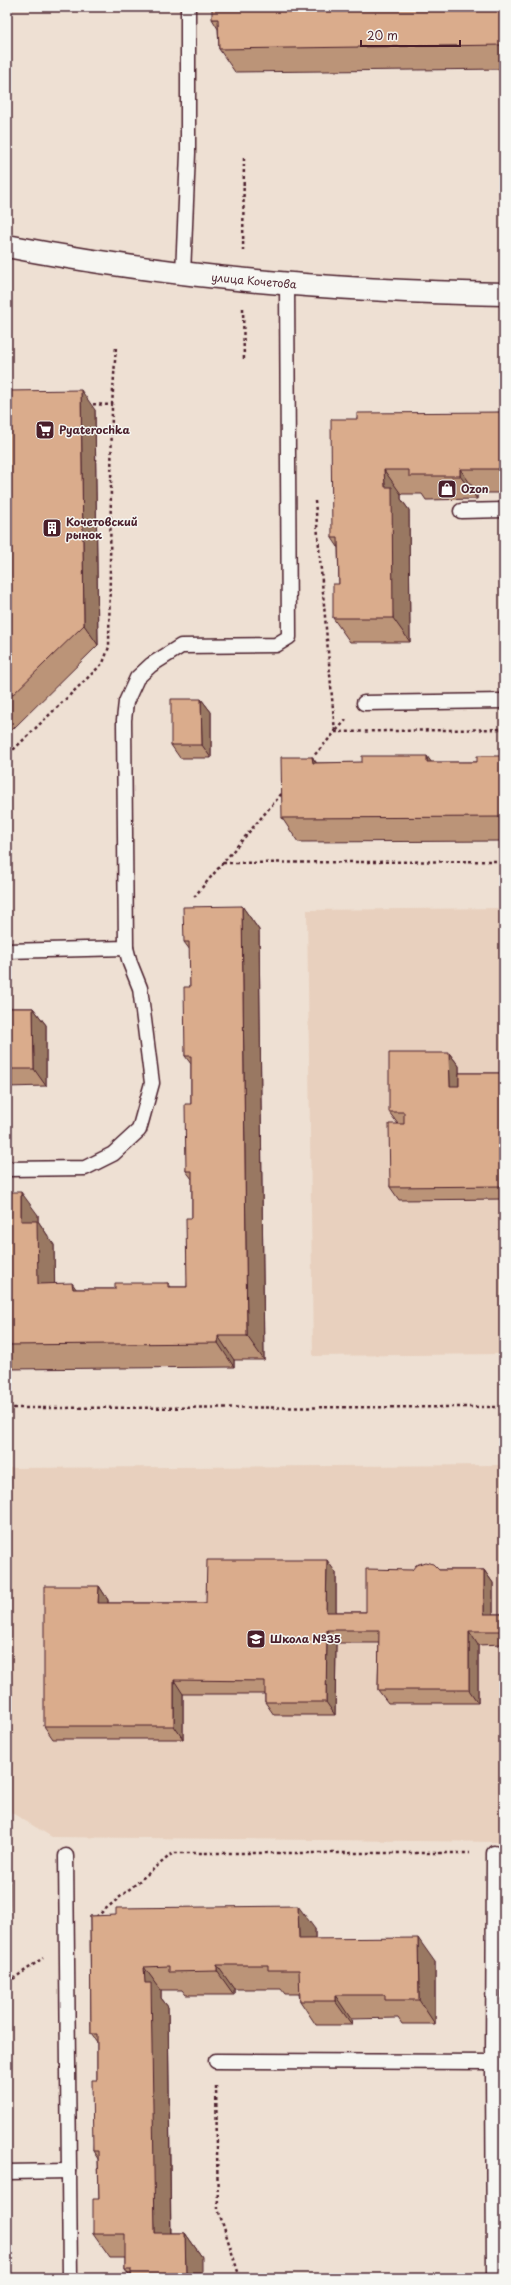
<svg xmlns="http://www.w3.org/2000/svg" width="511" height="2285" font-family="'Playpen Sans',sans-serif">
  <rect width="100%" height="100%" fill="#eee0d3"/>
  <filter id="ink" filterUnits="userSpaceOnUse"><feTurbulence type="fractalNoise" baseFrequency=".025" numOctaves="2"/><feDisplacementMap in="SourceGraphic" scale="8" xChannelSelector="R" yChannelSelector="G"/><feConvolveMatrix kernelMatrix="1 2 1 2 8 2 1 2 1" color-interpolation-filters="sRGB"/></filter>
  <g filter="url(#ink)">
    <g fill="#e8d0be">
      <path d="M504,908V1354L313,1356L307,910Z"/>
      <path d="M504,1465V1842L52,1837L7,1810V1468Z"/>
    </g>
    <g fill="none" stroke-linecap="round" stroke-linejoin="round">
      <g stroke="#4a1f2b" stroke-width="17">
        <g id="lane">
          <path d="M183,274L188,153V7"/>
          <path d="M461,511L504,510"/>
          <path d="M364,703L504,701"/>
          <path d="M7,951L126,948L124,720L126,702L137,678L151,665L181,646L276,645L289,637L287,284"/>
          <path d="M7,1169L85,1168L113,1154L139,1130L152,1083L140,988L130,963L126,948"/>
          <path d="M66,1856L70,2278"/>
          <path d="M216,2061L493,2062L494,1853"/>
          <path d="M493,2062L494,2278"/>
          <path d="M7,2172L69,2171"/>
        </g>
      </g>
      <g stroke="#4a1f2b" stroke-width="25">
        <path id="secondary" d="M7,246C171,278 337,291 504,294"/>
      </g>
      <g stroke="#4a1f2b" stroke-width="2.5" stroke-dasharray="3 3" stroke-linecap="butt">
        <path d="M243,251L244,157"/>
        <path d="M243,308L244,360"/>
        <path d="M87,404L112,405"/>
        <path d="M315,501L335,732L346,720"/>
        <path d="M7,749H14L103,663L109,647L112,405L116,346"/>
        <path d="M311,759L335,732L504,729"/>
        <path d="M223,863L504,861"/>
        <path d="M194,897L283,792"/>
        <path d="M7,1408L504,1407"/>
        <path d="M96,1917L173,1853H470"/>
        <path d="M7,1979H13L43,1958"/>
        <path d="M216,2086L218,2209L240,2278"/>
      </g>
      <use href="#lane" stroke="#f6f6f2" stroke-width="14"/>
      <use href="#secondary" stroke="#f6f6f2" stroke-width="22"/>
    </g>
    <g fill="#bb9478" stroke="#4a1f2b">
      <path d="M504,7V69L235,72L219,49L218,29L212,19Z"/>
      <path d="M7,391L95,410L98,645L12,730H7Z"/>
      <path d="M504,412V493H477V499L426,500L422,494H401V499L409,510L410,642H350L333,618L339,584L338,547L332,538L357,419Z"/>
      <path d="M201,699L211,712V758H180L171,745Z"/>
      <path d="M504,756V841L298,842L282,818L312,757L317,763L477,762Z"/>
      <path d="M242,906L259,930L264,1360H234V1367L7,1369V1192L38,1215V1221L54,1245V1284L76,1289H115L168,1283L171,1287H187L192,1218V1179L186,1171L191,1104V1064L185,1056L190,987V950L184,942Z"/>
      <path d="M7,1008H33L46,1025V1086L7,1087Z"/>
      <path d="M449,1053L459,1066V1073H504V1199L399,1200L390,1187L398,1124L389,1112Z"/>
      <path d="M439,1570H484L493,1583V1614H504V1644L478,1645V1703H388L378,1690L379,1643H336L335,1715H274L265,1702V1694H183V1739H53L44,1726L99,1586L108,1600V1603H206L336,1573V1612H366Z"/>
      <path d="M90,1916L315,1929V1939L435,1962V2024H402L398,2018L351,2019L352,2025H316L300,2001L299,1994H285L281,1989H234V1995H186L182,1990H161V1998L168,2007L171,2233H185L202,2257L131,2277L125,2269V2258H110L93,2234L99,2199L98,2159L93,2151L97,2080V2042L91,2034Z"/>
    </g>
    <g fill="#997862" stroke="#4a1f2b">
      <path d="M81,390L95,410L98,645L84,625Z"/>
      <path d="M460,469L477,493V499L460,476Z"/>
      <path d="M384,470L401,494V499L409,510L410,642L393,618L385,487Z"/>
      <path d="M201,699L211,712V758L202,745Z"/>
      <path d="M427,756L444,780L427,762Z"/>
      <path d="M312,757L329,781L313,763Z"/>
      <path d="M242,906L259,930L264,1360L247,1336Z"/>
      <path d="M33,1008L46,1025V1086L34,1069Z"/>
      <path d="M449,1053L459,1066V1099L450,1086Z"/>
      <path d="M21,1192L38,1215V1221L54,1245L55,1307L38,1284L21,1221Z"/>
      <path d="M72,1283L89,1307L73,1289Z"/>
      <path d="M218,1336L234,1360V1367L218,1343Z"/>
      <path d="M327,1560L336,1573V1625L326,1612Z"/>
      <path d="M484,1570L493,1583V1627L484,1614Z"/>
      <path d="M99,1586L108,1600L107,1616L98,1603Z"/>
      <path d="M327,1630L336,1643L335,1715L326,1702Z"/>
      <path d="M469,1631L478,1645V1703L469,1690Z"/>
      <path d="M174,1680L183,1694V1739L174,1726Z"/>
      <path d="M7,1847L10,1851L9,1978L7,1975Z"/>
      <path d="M298,1906L315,1929V1963L299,1939Z"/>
      <path d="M418,1938L435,1962V2024L419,2000Z"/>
      <path d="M217,1965L234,1989V1995L217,1971Z"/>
      <path d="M144,1967L161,1990V1998L168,2007L171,2257L155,2233Z"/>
      <path d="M335,1995L351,2019L352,2025L335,2001Z"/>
      <path d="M185,2233L202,2257V2278H186Z"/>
    </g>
    <g fill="#daac8c" stroke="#4a1f2b">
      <path d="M212,7H504V45L219,49L218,19H212Z"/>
      <path d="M81,390L84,625L7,700V391Z"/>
      <path d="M504,412V469H460V476H409V470H384L385,487H392L393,618H333V584H339L338,538H332L331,419H357V413Z"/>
      <path d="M171,699H201L202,745H171Z"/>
      <path d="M362,756H427V762H477V756H504V817L282,818L281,757H312L313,763L362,762Z"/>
      <path d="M242,906L247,1336H218V1343L7,1345V1192H21V1221H37L38,1284L72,1283L73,1289H115V1283H168V1287H187L186,1218H192V1171H186L185,1104H191V1056H185L184,987H190L189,942H184L183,907Z"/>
      <path d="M7,1008H33L34,1069H7Z"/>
      <path d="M389,1053H449L450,1086H459V1073H504V1186L390,1187L389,1124H404V1112H389Z"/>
      <path d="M207,1560H327L326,1612H366V1569L412,1570L416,1565L425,1562L433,1564L439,1570H484V1614H504V1631H469V1690H378L379,1630H327L326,1702H265V1681L174,1680V1726H44V1586H99L98,1603H206Z"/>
      <path d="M298,1906L299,1939L418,1938L419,2000H385V1995H335V2001H300L299,1970H268V1965H217V1971L169,1972V1966L144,1967L145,1983H151L155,2233H185L186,2278H131V2269H125V2234H93V2199H99L98,2151H93L92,2080H97V2034H91L90,1916L116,1915V1908Z"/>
    </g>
  </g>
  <defs>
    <g id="supermarket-square" transform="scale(1)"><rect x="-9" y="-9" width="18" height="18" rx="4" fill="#4a1f2b" stroke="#f6f6f2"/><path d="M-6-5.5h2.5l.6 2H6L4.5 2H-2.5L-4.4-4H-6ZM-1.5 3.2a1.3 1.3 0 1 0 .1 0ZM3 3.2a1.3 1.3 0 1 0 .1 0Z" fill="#fff"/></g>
    <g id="shop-square" transform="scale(1)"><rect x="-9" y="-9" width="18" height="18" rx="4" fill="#4a1f2b" stroke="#f6f6f2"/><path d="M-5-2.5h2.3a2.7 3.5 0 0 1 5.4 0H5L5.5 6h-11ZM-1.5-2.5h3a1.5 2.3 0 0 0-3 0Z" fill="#fff"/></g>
    <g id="building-square" transform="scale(1)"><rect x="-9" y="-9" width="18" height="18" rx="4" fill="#4a1f2b" stroke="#f6f6f2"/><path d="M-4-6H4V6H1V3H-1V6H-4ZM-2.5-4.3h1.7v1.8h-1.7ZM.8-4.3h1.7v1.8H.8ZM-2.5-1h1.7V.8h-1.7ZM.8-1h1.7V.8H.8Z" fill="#fff"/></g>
    <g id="school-square" transform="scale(1)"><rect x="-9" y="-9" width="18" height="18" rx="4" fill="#4a1f2b" stroke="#f6f6f2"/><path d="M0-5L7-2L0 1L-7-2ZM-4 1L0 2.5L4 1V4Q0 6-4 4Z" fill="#fff"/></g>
  </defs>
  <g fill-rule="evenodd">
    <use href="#supermarket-square" x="45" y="430"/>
    <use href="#shop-square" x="447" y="489"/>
    <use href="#building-square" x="52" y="528"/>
    <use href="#school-square" x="256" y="1639"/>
  </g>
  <g text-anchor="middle" stroke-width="3" stroke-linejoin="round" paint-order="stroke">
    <g font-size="11" fill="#4a1f2b" stroke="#f6f6f2">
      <text transform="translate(254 281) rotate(5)" y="4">улица Кочетова</text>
    </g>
    <g font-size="11" font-weight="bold" fill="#4a1f2b" stroke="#f6f6f2" text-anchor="start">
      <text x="59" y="434">Pyaterochka</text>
      <text x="461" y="493">Ozon</text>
      <text x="66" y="526">Кочетовский<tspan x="66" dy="13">рынок</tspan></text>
      <text x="270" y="1643">Школа №35</text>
    </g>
  </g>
  <rect width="511" height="2285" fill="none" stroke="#f6f6f2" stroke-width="24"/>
  <rect x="12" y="12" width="487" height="2261" fill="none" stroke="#4a1f2b" stroke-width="1.5" filter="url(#ink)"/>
  <path d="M361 40v6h99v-6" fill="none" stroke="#4a1f2b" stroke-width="2"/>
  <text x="367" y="40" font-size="12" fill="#4a1f2b" stroke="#f6f6f2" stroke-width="3" paint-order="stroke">20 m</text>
</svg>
